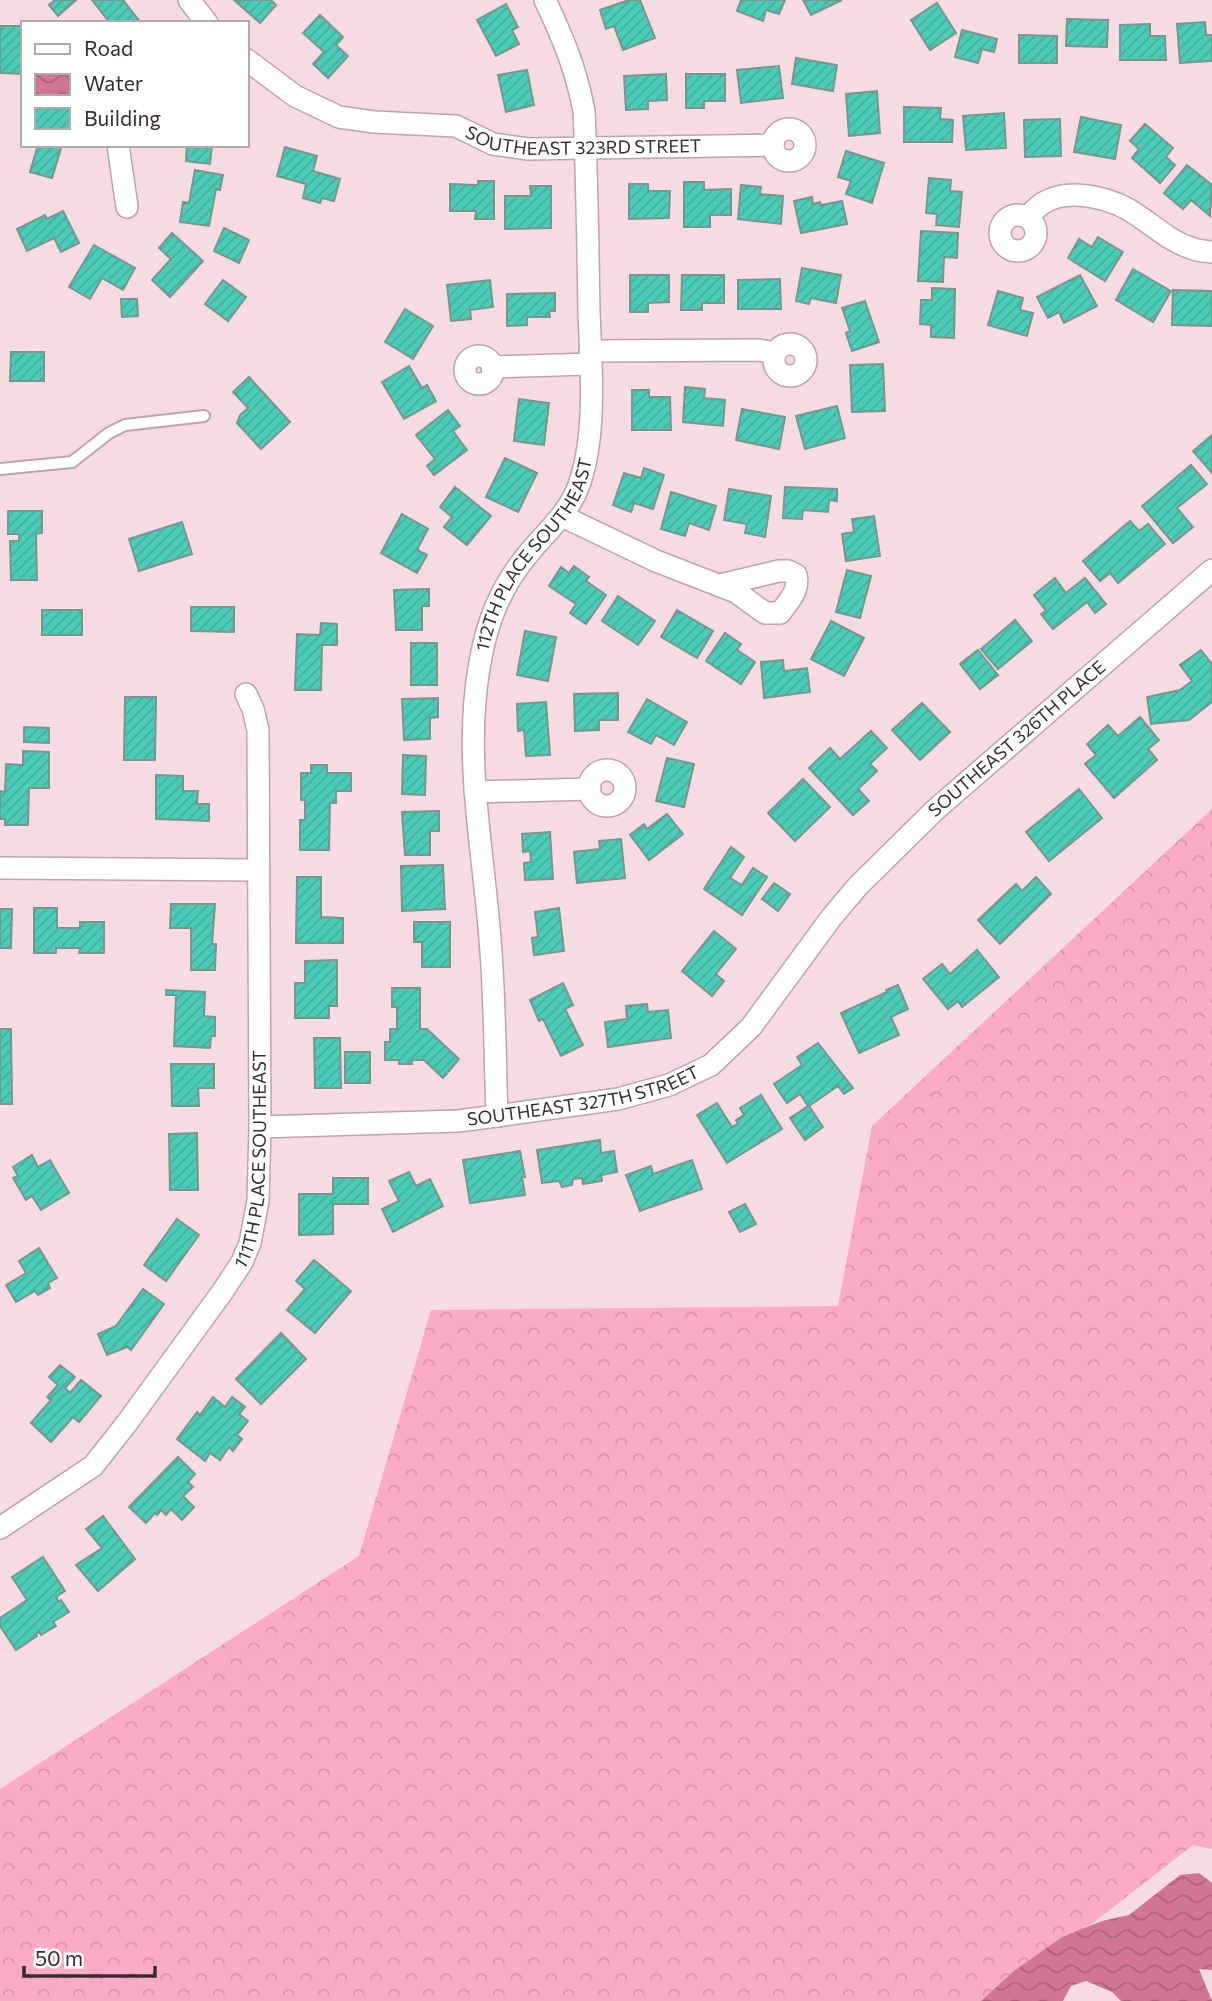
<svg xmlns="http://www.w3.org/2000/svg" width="1212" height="2001" font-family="Commissioner,sans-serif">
  <defs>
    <pattern id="forest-crowns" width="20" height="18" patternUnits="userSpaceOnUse" patternTransform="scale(1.75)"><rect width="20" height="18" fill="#fcabc4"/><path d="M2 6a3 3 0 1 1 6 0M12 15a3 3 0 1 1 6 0" fill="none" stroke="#d993a9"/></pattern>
    <pattern id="water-waves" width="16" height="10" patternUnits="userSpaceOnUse" patternTransform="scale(1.75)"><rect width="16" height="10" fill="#d07694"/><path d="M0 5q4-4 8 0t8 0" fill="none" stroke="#aa6179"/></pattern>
    <pattern id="building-hatch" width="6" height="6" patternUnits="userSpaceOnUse" patternTransform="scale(1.75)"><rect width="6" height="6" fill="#4bccb7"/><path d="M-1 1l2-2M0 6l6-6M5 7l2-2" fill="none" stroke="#42af9e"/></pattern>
  </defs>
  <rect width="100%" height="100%" fill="#f7dbe3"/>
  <path fill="url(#forest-crowns)" d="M1212,809V1849L1193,1845L993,2001H0V1789L359,1556L431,1310L838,1306L872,1126Z"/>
  <path fill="url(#water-waves)" d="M1199,1873L1212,1883V1970L1199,1969L1212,2001H1121L1112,1992L1086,1981L1071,1986L1063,2001H981L1014,1971L1062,1937L1102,1921L1129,1915L1180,1875Z"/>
  <g fill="url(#building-hatch)" stroke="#78958e" stroke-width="2">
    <path d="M55,0H76L58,16L49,5Z"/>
    <path d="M92,0H123L141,23H110Z"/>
    <path d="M234,0H271L276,5L260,23Z"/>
    <path d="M629,0H640L655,38L623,50L614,26L606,29L600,10Z"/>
    <path d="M741,0H785L779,14L766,10L763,21L737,11Z"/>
    <path d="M803,0H842L811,15Z"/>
    <path d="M937,3L956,33L930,50L911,20Z"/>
    <path d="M506,4L518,27L512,30L519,44L496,56L477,20Z"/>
    <path d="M320,15L343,37L336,45L348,56L328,78L313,64L324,52L303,33Z"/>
    <path d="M1067,19L1108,20L1107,47L1066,46Z"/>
    <path d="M1205,22L1206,35H1212V61L1180,63L1177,24Z"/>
    <path d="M1150,24V36H1165L1166,60H1120V25Z"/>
    <path d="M0,26H23V74L0,73Z"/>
    <path d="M962,30L997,39L994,52L982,49L978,63L955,57Z"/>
    <path d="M1019,35L1057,36V63H1019Z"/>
    <path d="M796,58L837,65L833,91L792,84Z"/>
    <path d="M779,66L783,98L741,103L737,70Z"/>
    <path d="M527,70L534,105L506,112L498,75Z"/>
    <path d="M666,74L667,100L648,101V109L626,110L624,76Z"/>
    <path d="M686,74H725V101H704V108H686Z"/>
    <path d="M877,91L880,133L849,136L846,94Z"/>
    <path d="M904,107L941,108L940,119L953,120L952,142H904Z"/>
    <path d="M1004,113L1006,148L966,150L963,116Z"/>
    <path d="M1081,117L1121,125L1115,159L1074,152Z"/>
    <path d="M1060,119L1061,156L1025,157L1024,120Z"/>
    <path d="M1145,124L1173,148L1166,157L1175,165L1160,183L1132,158L1139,149L1130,141Z"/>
    <path d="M38,145H62L52,178L30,172Z"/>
    <path d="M187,145H212L210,164L186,161Z"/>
    <path d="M285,147L317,156L313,171L340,179L334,201L322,198L320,203L303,198L306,184L277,176Z"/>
    <path d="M846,151L884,163L872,203L846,194L851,181L838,177Z"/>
    <path d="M1187,165L1212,185L1210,216L1191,200L1183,209L1164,193Z"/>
    <path d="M195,170L223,175L220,190L216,189L209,226L180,222L183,202L189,203Z"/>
    <path d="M929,178L951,180L950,191L962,192L959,227L936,225L937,214L926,213Z"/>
    <path d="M478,181H494V219H475L476,211H450V184L478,185Z"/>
    <path d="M684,182H704V190L731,189V215H710V227H684Z"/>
    <path d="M629,184H648V191H670L669,218L629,219Z"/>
    <path d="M741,185L761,187L760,194L783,196L781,224L738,219Z"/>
    <path d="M530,186H551V228L505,229V196H531Z"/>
    <path d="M812,197L813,204L820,202L821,205L842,201L847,224L801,233L794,201Z"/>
    <path d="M63,211L79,243L61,252L54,238L27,251L17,229L45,215L47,219Z"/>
    <path d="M224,228L249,240L239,263L214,251Z"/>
    <path d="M921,231L958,233L957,258L944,257L943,282L918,281Z"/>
    <path d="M172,233L203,261L170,297L152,280L171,259L159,248Z"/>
    <path d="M1098,237L1123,252L1105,281L1068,258L1079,239L1092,247Z"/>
    <path d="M94,245L135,268L123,290L102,278L90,299L69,287Z"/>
    <path d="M802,268L841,275L836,303L811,298L809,304L796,301Z"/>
    <path d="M1133,269L1171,291L1153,322L1116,300Z"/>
    <path d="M630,275H669V302L648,303V312H630Z"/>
    <path d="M682,275H724V303H702V310H681Z"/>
    <path d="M1080,275L1097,306L1064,323L1059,312L1048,318L1037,297Z"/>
    <path d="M780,279L781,309H738V280Z"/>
    <path d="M223,280L246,297L228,321L205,304Z"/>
    <path d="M490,280L493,307L470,310L471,319L451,321L447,285Z"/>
    <path d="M932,288L955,289L954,338L931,337V325L920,324L921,300H932Z"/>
    <path d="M1173,290L1212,291V326L1172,325Z"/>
    <path d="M998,291L1023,298L1020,310L1033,313L1027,336L988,325Z"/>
    <path d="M555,293V311H549L550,317H527V325L507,326V294Z"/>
    <path d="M121,299H137L138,316L122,317Z"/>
    <path d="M865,301L879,342L852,351L846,333L850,331L842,308Z"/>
    <path d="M405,309L433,326L413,359L385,342Z"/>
    <path d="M11,352H44V381H10Z"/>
    <path d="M883,364L885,411L852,412L850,365Z"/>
    <path d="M409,366L422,388L427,385L436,401L404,419L382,382Z"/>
    <path d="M249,377L290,422L261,449L237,423L240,415L248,408L233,392Z"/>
    <path d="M685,387L705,389L704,398L725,400L723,426L683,422Z"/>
    <path d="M632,390H649V397H670L671,430H632Z"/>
    <path d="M519,399L549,403L544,445L514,441Z"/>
    <path d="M837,406L845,438L805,449L796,416Z"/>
    <path d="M742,409L785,417L779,449L736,440Z"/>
    <path d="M448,410L460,426L453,431L467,450L434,475L427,466L435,459L416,435Z"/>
    <path d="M1212,435V473L1193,451Z"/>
    <path d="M505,458L537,473L518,512L486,497Z"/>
    <path d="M1191,465L1207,484L1177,508L1193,527L1173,543L1142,506Z"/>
    <path d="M644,468L664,475L653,509L634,503L631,512L613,505L624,473L641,478Z"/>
    <path d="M455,487L491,516L467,545L444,527L452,517L440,507Z"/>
    <path d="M785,487L837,489V501L829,500L828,512L803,510L802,519L783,518Z"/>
    <path d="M729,489L771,496L765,537L745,533L747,524L724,520Z"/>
    <path d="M671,492L716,506L709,530L689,523L685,536L661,529Z"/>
    <path d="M8,511H42V533L36,534L37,580H11L10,541H19V534H8Z"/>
    <path d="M402,514L428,529L417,550L427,555L417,573L381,553Z"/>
    <path d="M874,516L880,556L846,561L842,534L854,532L852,519Z"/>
    <path d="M1130,521L1139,531L1148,524L1165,544L1118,583L1110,573L1100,581L1083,561Z"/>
    <path d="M182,522L192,554L139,571L129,539Z"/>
    <path d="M574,566L589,577L586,581L606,595L586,624L570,613L576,604L549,586L561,567L569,573Z"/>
    <path d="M847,570L871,576L860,618L836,612Z"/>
    <path d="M1055,578L1066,593L1085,578L1106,604L1095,613L1087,602L1053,629L1041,614L1046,611L1034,595Z"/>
    <path d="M429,589V606H422V630H396L394,590Z"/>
    <path d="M618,596L655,621L638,645L602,621Z"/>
    <path d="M191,607H234V632L191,631Z"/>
    <rect x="42" y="610" width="40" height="25"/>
    <path d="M677,610L713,631L697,658L661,637Z"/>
    <path d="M1015,620L1032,641L998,669L981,649Z"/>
    <path d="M831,621L864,638L844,676L811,659Z"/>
    <path d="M321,623L337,624V645H322L321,690H295L297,634L320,635Z"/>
    <path d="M525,631L556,637L548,681L517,675Z"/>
    <path d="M725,633L741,644L737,650L755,662L741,684L706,661Z"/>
    <rect x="411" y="643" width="26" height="42"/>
    <path d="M978,650L998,675L980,689L960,664Z"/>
    <path d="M1201,650L1212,664V702L1189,720L1151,724L1147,697L1180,690L1192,681L1180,665Z"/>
    <path d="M783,660L784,671L807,668L810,692L764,698L761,662Z"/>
    <path d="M618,693V720H599V730L575,731L574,694Z"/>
    <path d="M125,697H156L155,760H124Z"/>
    <path d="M438,698V717L430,718V739L404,740L402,699Z"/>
    <path d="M647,699L687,722L674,745L656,735L651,744L628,732Z"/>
    <path d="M546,702L550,755L526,756L524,730L518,731L517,704Z"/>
    <path d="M922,703L950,732L920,760L892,730Z"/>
    <path d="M1140,717L1159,740L1148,749L1157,760L1114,798L1085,764L1096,755L1087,744L1108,725L1118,736Z"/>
    <path d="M24,727L49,728V743L24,742Z"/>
    <path d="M871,731L887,748L870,764L877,771L858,789L869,801L853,815L809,768L830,748L840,759Z"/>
    <path d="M23,751L49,752V788H29L28,825H5V819H0V791L5,792L6,764L23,765Z"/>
    <path d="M403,755L426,756L425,795L402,794Z"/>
    <path d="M667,758L694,764L684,807L656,801Z"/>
    <path d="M311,765H327V773H351V791H336V803H330L329,850H300V820H305V800H301V773H311Z"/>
    <path d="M156,775L183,776V791H198L197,804H209V821L156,819Z"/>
    <path d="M803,779L830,807L795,841L768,813Z"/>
    <path d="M1079,789L1102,818L1049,861L1026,832Z"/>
    <path d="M439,811V831H430V855H405L402,812Z"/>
    <path d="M667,814L683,834L649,860L630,835L644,824L647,829Z"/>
    <path d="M550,832L553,879L525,880L524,863L531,862L530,851L523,852L522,834Z"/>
    <path d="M621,839L625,878L577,883L574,852L600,849L599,841Z"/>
    <path d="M731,847L744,857L730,878L742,885L753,868L767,877L742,915L704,889Z"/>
    <path d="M443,865L445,909L402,911L401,866Z"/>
    <path d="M297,877H321V917L343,918V943H296Z"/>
    <path d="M1036,877L1051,894L1000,944L978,920L1016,884L1022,891Z"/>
    <path d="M774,883L790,894L778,911L762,899Z"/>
    <path d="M171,904H215L212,944H216L215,970H191V928H170Z"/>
    <path d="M34,908H57V928H80V922H104V953H79L80,948H56V953H34Z"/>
    <path d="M559,908L564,951L534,955L532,938L538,937L535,912Z"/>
    <path d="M0,909H12L11,948H0Z"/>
    <path d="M414,922H450V967H422V942H414Z"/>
    <path d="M714,931L736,949L716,974L724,981L712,996L682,971Z"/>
    <path d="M977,950L999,977L962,1007L958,1001L948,1009L923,979L942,964L950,974Z"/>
    <path d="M337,960V1006H329V1018H295V983H305V961Z"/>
    <path d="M563,983L573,1005L565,1009L583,1045L561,1056L543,1019L539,1021L530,1000Z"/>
    <path d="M898,985L908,1009L891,1017L899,1035L859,1053L841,1013L887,992L886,990Z"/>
    <path d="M392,988H420V1029H427L459,1059L443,1078L424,1060H412V1064H399V1060H385V1042H390V1029H397V1007H392Z"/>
    <path d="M166,990L205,992L204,1016L215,1017V1036H211L210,1048L174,1046L176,995H166Z"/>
    <path d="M647,1004L648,1012L668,1010L671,1038L608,1047L605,1022L627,1019L626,1006Z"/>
    <path d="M0,1029H11L12,1104H0Z"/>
    <path d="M314,1038H340L341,1088H315Z"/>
    <path d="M818,1043L853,1088L844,1094L838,1086L809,1106L823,1127L805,1140L790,1118L808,1106L800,1094L787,1103L774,1084L802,1065L797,1057Z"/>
    <rect x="345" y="1052" width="25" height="31"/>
    <path d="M171,1064H214V1088H198L199,1106H172Z"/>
    <path d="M761,1095L782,1129L727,1163L697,1115L717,1103L732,1127L738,1124L736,1120L744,1115L740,1108Z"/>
    <path d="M197,1133L198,1190H170L169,1134Z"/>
    <path d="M600,1140L601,1153L614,1151L617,1172L601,1175L602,1181L583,1184L582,1178L573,1179L572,1185L562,1187L559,1181L542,1183L537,1150Z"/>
    <path d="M520,1151L525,1177H522L525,1195L470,1203L463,1160Z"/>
    <path d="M32,1155L38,1167L50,1160L69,1193L41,1210L32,1196L26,1200L13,1178L18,1176L13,1167Z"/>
    <path d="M692,1160L702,1189L640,1211L626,1175L651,1166L653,1174Z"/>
    <path d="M409,1172L416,1186L430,1179L443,1206L393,1232L382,1209L399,1201L389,1181Z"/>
    <path d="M333,1178H368V1204H333V1234L299,1235V1194H333Z"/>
    <path d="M745,1204L756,1224L740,1232L729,1212Z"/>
    <path d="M177,1219L199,1235L166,1281L144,1265Z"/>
    <path d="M39,1248L57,1278L48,1283L50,1288L38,1295L35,1291L16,1302L6,1285L26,1273L19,1261Z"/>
    <path d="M314,1260L351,1291L315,1333L287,1310L305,1289L296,1281Z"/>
    <path d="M143,1289L164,1304L131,1350L127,1347L107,1355L98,1334L116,1326Z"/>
    <path d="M281,1333L306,1359L261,1404L236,1379Z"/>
    <path d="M60,1365L75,1377L65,1388L70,1393L81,1380L101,1396L79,1422L73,1417L51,1442L31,1423L51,1400L47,1397L58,1385L49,1377Z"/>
    <path d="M213,1397L225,1407L232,1397L245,1407L239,1414L248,1421L237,1435L242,1439L233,1451L229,1447L220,1460L210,1453L205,1461L177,1439L197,1412L200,1415Z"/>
    <path d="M178,1457L195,1474L188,1482L193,1487L183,1496L194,1507L182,1520L171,1509L166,1515L161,1510L157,1515L155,1513L146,1523L129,1507Z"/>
    <path d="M103,1516L135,1559L98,1591L76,1565L102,1548L86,1529Z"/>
    <path d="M43,1557L65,1591L56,1597L59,1602L61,1600L69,1612L53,1622L56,1626L41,1635L39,1632L36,1634L37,1636L16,1650L0,1626V1618L27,1600L12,1577Z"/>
  </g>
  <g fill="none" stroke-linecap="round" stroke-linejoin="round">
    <g stroke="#bea3ab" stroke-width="14">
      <path id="lane" d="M0,469L72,462L109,433L125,425L204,416"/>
    </g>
    <g stroke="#bea3ab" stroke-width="24">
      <g id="street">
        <path d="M189,0L207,23"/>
        <path id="s1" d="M247,60L295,96L339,117L374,122L456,126L493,144L528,149L773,145"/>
        <circle cx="789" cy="145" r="16"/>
        <path d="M118,145L127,207"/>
        <circle cx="1018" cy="233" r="18"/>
        <path d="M1027,217C1032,213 1037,207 1043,203C1071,186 1116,199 1140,217C1156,228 1172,242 1191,248C1197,251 1205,251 1212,252"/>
        <circle cx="790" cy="360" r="16"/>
        <path d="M590,351L759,350L775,353"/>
        <circle cx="479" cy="370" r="14"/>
        <path d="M492,367L590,364"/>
        <path d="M562,516L656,561L736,592L765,613H780C789,601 800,590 796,575L788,571H779L720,585"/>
        <circle cx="607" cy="788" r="18"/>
        <path d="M475,792L590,789"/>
        <path d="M0,868L258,870"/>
        <path id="s2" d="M497,1116C495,1062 495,1007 491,952C485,857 463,763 479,668C486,624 500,587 529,553C547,531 569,513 579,485C597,434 591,366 589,312C588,245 587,178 584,111C576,69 563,38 545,0"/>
        <path id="s3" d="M260,1127L458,1121L497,1116L618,1099L669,1085L711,1065L751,1027L831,918L857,887L935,810L1212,570"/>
        <path id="s4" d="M0,1528L93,1466L127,1423L223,1291L242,1262L250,1243L258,1201L260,1127L258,730L253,709L246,694"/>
      </g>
    </g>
    <use href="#lane" stroke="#fff" stroke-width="10"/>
    <use href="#street" stroke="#fff" stroke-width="21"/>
  </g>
  <g text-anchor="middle" stroke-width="6" stroke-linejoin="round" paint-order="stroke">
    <g font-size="18" fill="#372c2f" stroke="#fff">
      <text dy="6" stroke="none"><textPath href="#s1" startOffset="357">SOUTHEAST 323RD STREET</textPath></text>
      <text dy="6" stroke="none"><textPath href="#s2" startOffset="578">112TH PLACE SOUTHEAST</textPath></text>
      <text dy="6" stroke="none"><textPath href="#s3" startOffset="908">SOUTHEAST 326TH PLACE</textPath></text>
      <text dy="6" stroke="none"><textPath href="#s3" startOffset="326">SOUTHEAST 327TH STREET</textPath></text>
      <text dy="6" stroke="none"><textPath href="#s4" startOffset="469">111TH PLACE SOUTHEAST</textPath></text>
    </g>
  </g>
  <rect x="21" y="21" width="228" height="126" fill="#ffffff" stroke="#afabac" stroke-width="2"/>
  <rect x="35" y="44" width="35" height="10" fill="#ffffff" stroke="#afabac" stroke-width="2"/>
  <text x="84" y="56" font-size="21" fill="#372c2f">Road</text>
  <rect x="35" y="74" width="35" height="21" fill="url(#water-waves)" stroke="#afabac" stroke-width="2"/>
  <text x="84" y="91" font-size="21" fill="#372c2f">Water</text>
  <rect x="35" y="108" width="35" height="21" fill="url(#building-hatch)" stroke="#afabac" stroke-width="2"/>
  <text x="84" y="126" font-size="21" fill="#372c2f">Building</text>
  <path d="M24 1966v10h131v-10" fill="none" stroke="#372c2f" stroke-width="3.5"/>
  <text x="35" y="1966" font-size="21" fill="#372c2f" stroke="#ffffff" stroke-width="5" paint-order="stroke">50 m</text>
</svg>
